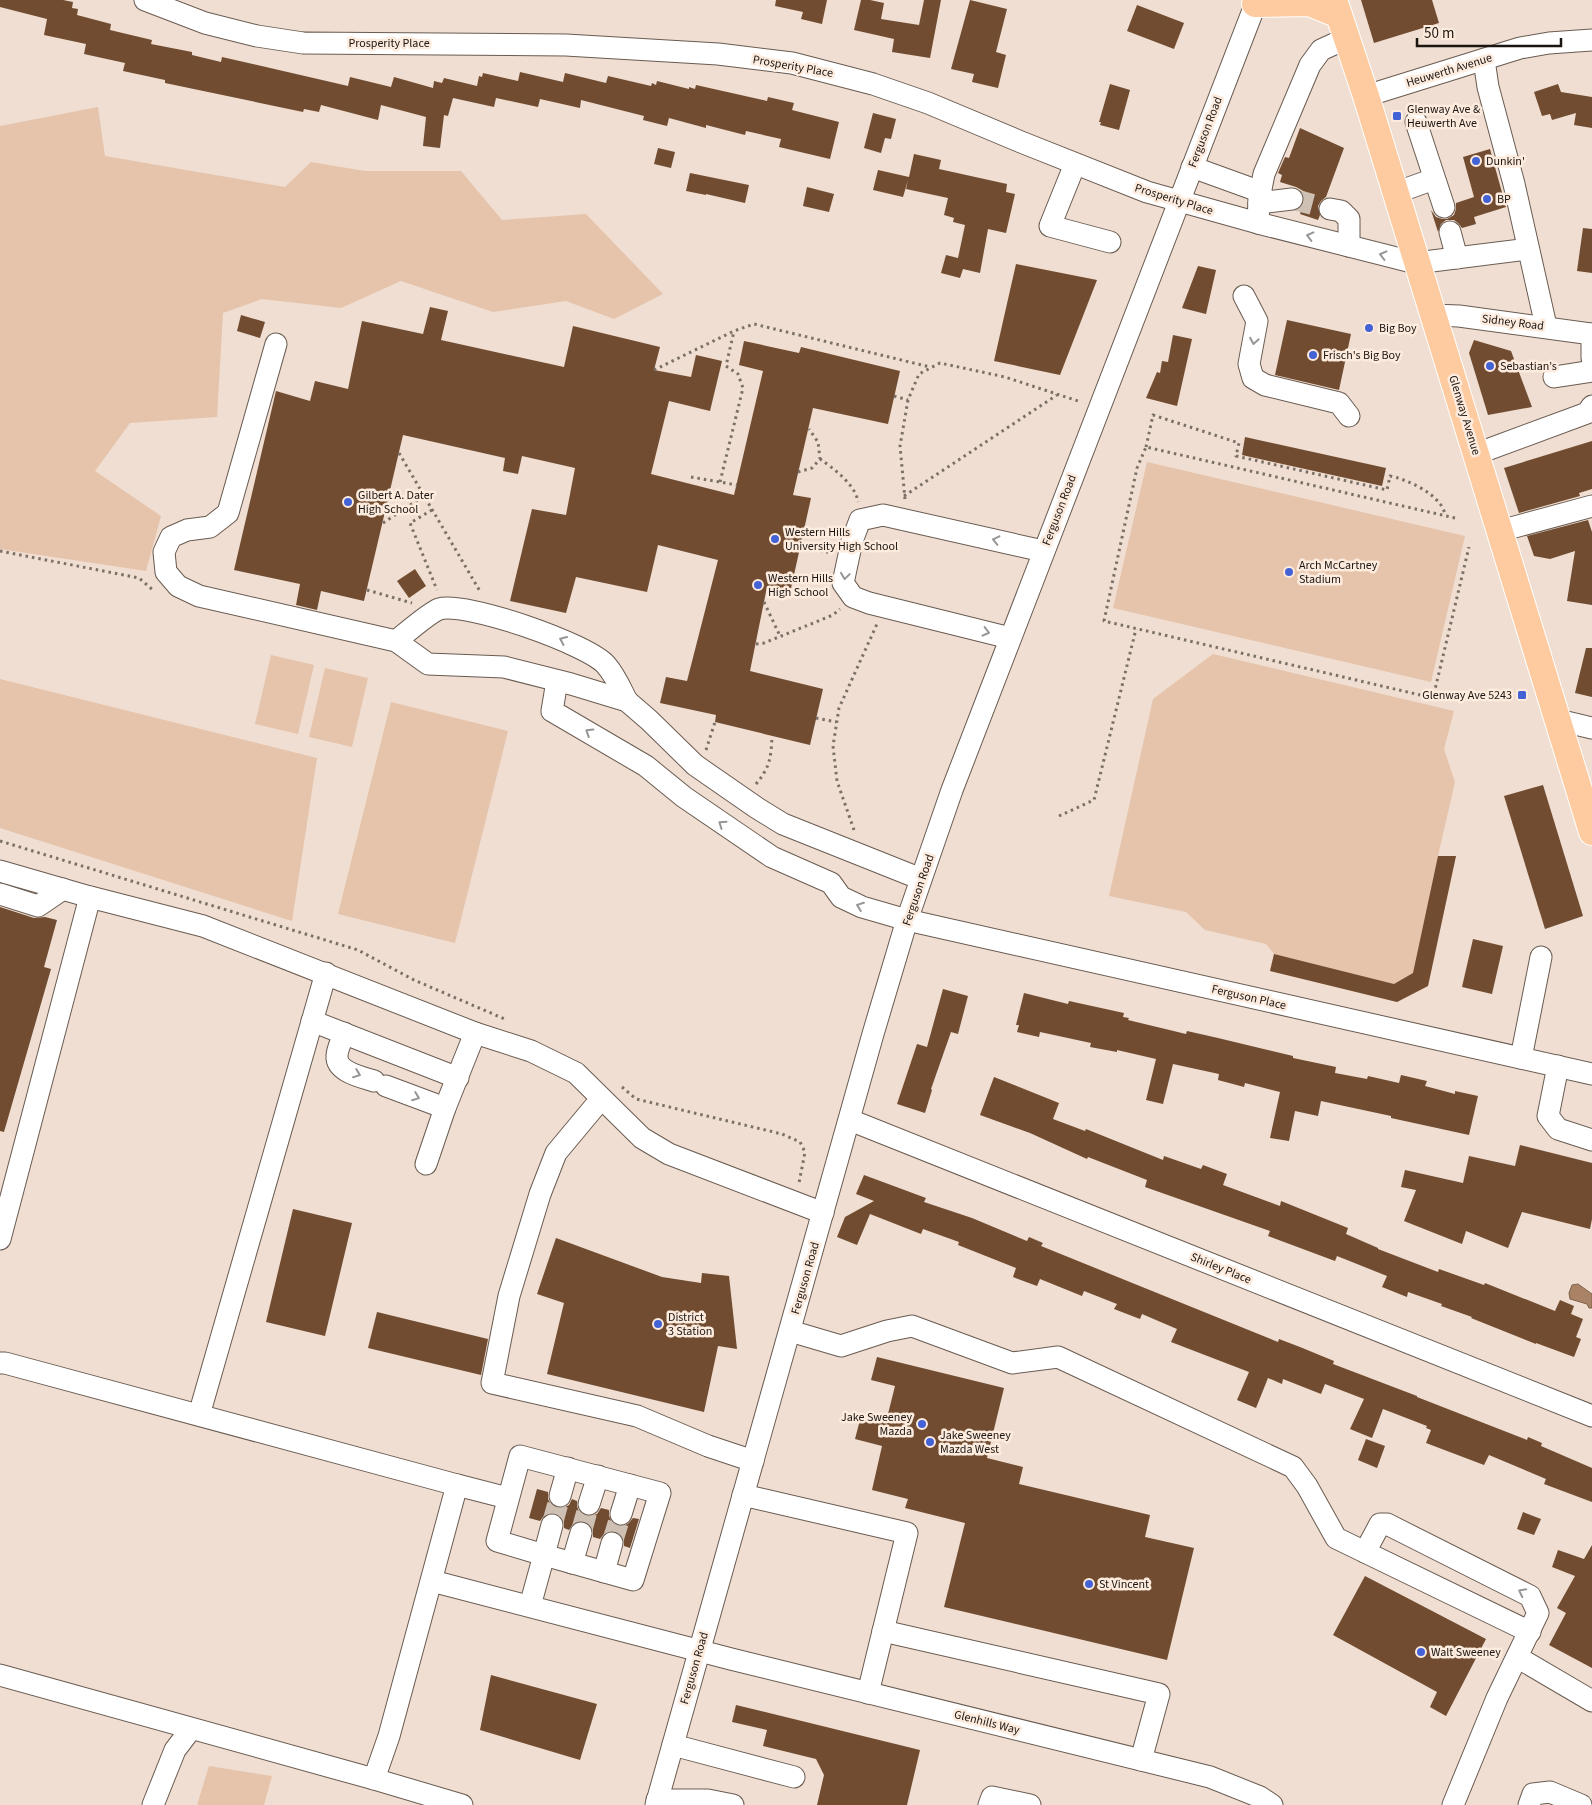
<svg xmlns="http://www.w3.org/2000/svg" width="1592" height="1805" font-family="'Source Sans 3',sans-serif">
  <rect width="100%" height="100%" fill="#efded1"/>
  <g fill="#e6c4ac">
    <path d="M98,107L105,156L285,187L311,162L365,171H461L502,220L586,214L663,294L614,319L566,301L493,312L401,281L341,308L262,299L223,313L217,417L130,423L95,471L161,516L146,571L0,549V126Z"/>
    <path d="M1147,462L1465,536L1431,682L1113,608Z"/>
    <path d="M1213,654L1454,711L1444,749L1455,782L1438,856H1456L1428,986L1397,1002L1270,971L1274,954L1266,944L1205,930L1186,912L1109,896L1153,699Z"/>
    <path d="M271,655L314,665L298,734L255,724Z"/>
    <path d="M325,668L368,678L352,747L309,737Z"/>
    <path d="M0,679L317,758L292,921L0,828Z"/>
    <path d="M391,702L508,731L455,943L338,914Z"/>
    <path d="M209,1766L272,1776L264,1805H197Z"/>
  </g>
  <path fill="#aa8366" stroke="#7f624c" d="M1578,1284L1592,1294V1308H1589L1587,1304L1570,1299L1569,1293L1572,1285Z"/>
  <g fill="#714c31">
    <path d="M0,0H63L73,2L72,8L78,9L77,15L111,24L110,30L152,40L151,44L192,52V55L221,62L222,57L348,86L350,77L391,87L394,77L433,88L434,81L442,83L444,78L477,86L479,76L482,77L483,73L518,81L520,72L563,82L565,73L606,83L608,76L651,86L652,83L656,85L657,81L689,89V87L695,89L696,85L767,101L768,97L794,103L792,110L839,122L830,159L779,147L781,139L746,131L745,135L706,125V128L669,118L667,126L643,120L644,116L581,100L580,108L540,99L538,107L496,98L494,107L453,98L448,116L444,115L440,148L423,146L426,117L381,105L378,120L321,105L319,112L304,109L303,112L165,83V80L123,71L125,63L84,54L86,44L44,35L47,19L0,7Z"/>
    <path d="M776,0H827L822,24L801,19L803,12L775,6Z"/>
    <path d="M861,0H870L884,3L881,19L919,25L924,0H941L930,58L892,52L894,39L854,30Z"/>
    <path d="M970,0L1007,9L996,52L1006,55L998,88L972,82L974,74L951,69Z"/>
    <path d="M1361,0H1432L1439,23L1374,43Z"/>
    <path d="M1137,5L1184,23L1174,49L1127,31Z"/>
    <path d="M1110,84L1130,90L1119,130L1100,125L1101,122H1099Z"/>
    <path d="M1558,84L1561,92L1592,97V128L1574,125L1576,113L1552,120L1550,114L1542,116L1534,92Z"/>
    <path d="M873,113L896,119L891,139L885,138L881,153L864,148Z"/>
    <path d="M1300,128L1344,148L1326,197L1321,201L1318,206L1320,215L1318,220L1300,214L1307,193L1296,187L1280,182L1282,175L1278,173L1285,157L1289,158Z"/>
    <path d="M658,148L675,152L671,168L654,164Z"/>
    <path d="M1490,149L1506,207L1474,217L1476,224L1462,228L1458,223L1454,220H1446L1441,224L1438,232L1431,210L1436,217L1442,219H1447L1454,215L1456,209V203L1474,197L1463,157Z"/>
    <path d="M914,154L941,160L939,169L1007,184L1006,192L1015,194L1006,233L988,229L980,273L963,269L960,278L941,273L946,255L958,258L965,225L953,222L954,218L944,215L948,198L906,189L908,180L903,197L873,190L878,170L909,177Z"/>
    <path d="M690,173L749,185L745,203L706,194V195L686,191Z"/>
    <path d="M807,187L834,194L829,212L803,206Z"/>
    <path d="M1583,228L1592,229V273L1577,271Z"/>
    <path d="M1016,264L1097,280L1060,375L994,361Z"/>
    <path d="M1198,266L1216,270L1206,314L1182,308Z"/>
    <path d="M430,307L448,311L441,340L564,367L573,326L660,347L654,370L691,377L696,355L722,361L710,411L669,401L651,474L734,495L763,371L739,365L744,341L799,353L801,347L900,371L888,424L813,408L793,495L811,498L790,593L767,587L750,671L823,689L810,745L715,722L716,715L660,703L666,677L687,681L718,560L658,545L647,592L576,577L566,613L510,601L532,509L566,515L575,468L522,456L518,474L503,471L505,458L403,435L364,601L321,591L317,610L296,605L300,584L234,570L276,391L310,401L315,381L348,389L362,321L423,334Z"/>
    <path d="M241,315L265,322L260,338L237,331Z"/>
    <path d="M1287,320L1351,334L1339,390L1275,375Z"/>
    <path d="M1173,335L1192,339L1177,406L1146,398L1157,372L1160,373L1162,361L1168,362Z"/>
    <path d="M1474,340L1511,351L1532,407L1488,415L1469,353Z"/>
    <path d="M1245,437L1386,468L1382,486L1242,455Z"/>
    <path d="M1592,441V489L1579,493L1580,496L1519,513L1504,468Z"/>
    <path d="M1588,520L1592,532V605L1567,601L1575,551L1550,559L1534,556L1527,536Z"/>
    <path d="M415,569L426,586L409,598L397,581Z"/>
    <path d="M1586,648H1592V697L1575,693Z"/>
    <path d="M1543,785L1583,916L1545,929L1504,796Z"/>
    <path d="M1438,856H1456L1428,986L1397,1002L1270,971L1274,954L1394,984L1413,973Z"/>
    <path d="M0,907L34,918L45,917L57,920L44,967L51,969L4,1132L0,1131Z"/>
    <path d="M1473,939L1503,946L1492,994L1462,987Z"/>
    <path d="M943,989L968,996L958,1034L951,1032L931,1089L932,1090L925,1113L897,1104L917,1044L927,1047Z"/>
    <path d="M1024,993L1068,1004L1069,1001L1124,1013L1123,1017L1129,1018L1128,1020L1186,1034L1187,1031L1218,1038L1293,1056V1058L1336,1067L1335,1073L1367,1079L1368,1076L1399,1083L1401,1075L1427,1081L1425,1086L1455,1094V1091L1478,1096L1469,1135L1391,1118V1116L1321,1101L1318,1116L1295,1111L1289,1141L1270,1138L1280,1092L1245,1083L1244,1087L1218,1080L1219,1074L1173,1064L1163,1104L1146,1100L1156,1059L1117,1050V1052L1090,1047L1091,1043L1040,1032L1039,1037L1017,1032L1019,1025H1016Z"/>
    <path d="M994,1077L1059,1103L1053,1119L1085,1131L1086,1129L1163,1160L1164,1156L1201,1169L1203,1165L1227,1174L1223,1185L1280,1206L1281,1201L1348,1228L1346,1234L1378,1248V1249L1438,1272L1439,1269L1484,1285L1485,1283L1555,1311L1560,1300L1574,1306L1571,1314L1583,1319L1576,1337L1581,1339L1574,1357L1536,1343V1344L1471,1318L1472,1317L1441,1306L1442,1304L1408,1292L1407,1297L1382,1287L1387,1276L1337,1256L1335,1261L1268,1236L1270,1231L1145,1187L1147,1180L1088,1157L1087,1159L1030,1133L980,1115Z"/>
    <path d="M1520,1145L1592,1163V1219L1590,1229L1522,1212L1508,1248L1466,1231L1462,1244L1404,1221L1416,1190L1401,1187L1405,1170L1463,1183L1469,1156L1515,1166Z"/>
    <path d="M864,1175L926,1198L924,1202L972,1218L1027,1241L1029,1237L1043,1243L1041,1246L1278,1342L1279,1339L1300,1347L1334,1361L1333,1364L1417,1396V1397L1527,1440L1528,1437L1542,1443L1541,1446L1592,1468V1502L1544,1484L1546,1479L1489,1455L1484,1465L1426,1443L1431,1430L1426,1428L1427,1426L1383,1409L1372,1438L1350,1429L1364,1399L1325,1384L1321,1394L1283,1379L1282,1384L1268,1378L1256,1408L1237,1400L1249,1372L1171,1342L1177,1329L1142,1314L1140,1319L1114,1309L1117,1304L1084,1291L1082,1296L1040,1279L1037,1286L1013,1277L1016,1268L958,1245L959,1242L923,1229L921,1234L870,1214L857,1245L837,1237L845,1217L874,1201L856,1194Z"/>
    <path d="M293,1209L352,1223L325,1336L266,1322Z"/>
    <path d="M556,1238L662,1277L701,1283L702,1273L729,1276L737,1349L718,1346L704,1412L547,1374L564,1303L537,1294Z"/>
    <path d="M377,1312L488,1339L481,1375L368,1348Z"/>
    <path d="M877,1357L1004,1388L987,1458L1023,1467L1019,1484L1150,1515L1145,1537L1194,1548L1167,1660L944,1607L965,1523L905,1508L908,1499L872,1490L882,1446L855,1439L861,1416L886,1422L895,1386L871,1380Z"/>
    <path d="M1366,1439L1385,1446L1377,1468L1358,1460Z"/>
    <path d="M537,1489L548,1492V1499L551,1505L556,1508H563L569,1505L572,1499L577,1501V1506L579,1512L586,1516H591L597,1514L601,1508L609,1510V1516L612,1522L618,1526H624L629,1523L633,1518L639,1519L630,1548L624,1546V1539L621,1535L616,1531H608L604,1534L600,1539L593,1537V1531L590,1525L584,1521H579L573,1524L569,1530L564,1528V1521L560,1516L556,1513H548L543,1517L540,1521L529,1518Z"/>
    <path d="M1523,1512L1541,1519L1534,1535L1517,1529Z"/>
    <path d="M1592,1545V1668L1549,1645L1566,1613L1557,1608L1575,1576L1552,1567L1558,1550L1584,1559Z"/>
    <path d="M1365,1576L1486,1639L1446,1716L1430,1707L1437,1692L1333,1635Z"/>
    <path d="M491,1675L597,1704L580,1760L480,1730Z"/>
    <path d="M736,1705L920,1750L907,1805H817L824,1775L816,1759L763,1746L767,1730L732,1722Z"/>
  </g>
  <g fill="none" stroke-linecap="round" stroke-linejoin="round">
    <g stroke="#cfc0b4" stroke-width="21" stroke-dasharray="21 11" stroke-linecap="butt">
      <path d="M1292,199L1330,209"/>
      <path d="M552,1525L560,1496"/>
      <path d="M581,1533L589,1504"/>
      <path d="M612,1543L621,1514"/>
    </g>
    <g stroke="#6a5b51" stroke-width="23">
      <g id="minor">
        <path d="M145,0L205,23L257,36L303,43L566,45L718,54L792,63L873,84L928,103L1021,142L1147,192L1258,223L1416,263L1528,249"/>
        <path d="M1484,60L1488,87L1514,184L1546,326"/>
        <path d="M1366,96L1520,48L1549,43L1592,40"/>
        <path d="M1416,122L1444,207"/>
        <path d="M1075,164L1050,226L1110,242"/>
        <path d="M1192,167L1261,192"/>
        <path d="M1395,193L1434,179"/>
        <path d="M1259,203L1292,199"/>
        <path d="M1330,209L1341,211L1349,219V246"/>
        <path d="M1258,223L1259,199L1264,174L1310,65L1321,50L1347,38"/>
        <path d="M1450,232L1457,258"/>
        <path d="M1244,296L1257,321L1249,364L1253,378L1265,385L1339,403L1349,416"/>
        <path d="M1433,315L1459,316L1592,334"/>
        <path d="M1592,334V358"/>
        <path d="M276,344L228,513L210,527L187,530L171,537L164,552L166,572L178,586L199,596L396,641L428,664L504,667L571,684L627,701L649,720L695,765L757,808L783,824L921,879"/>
        <path d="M1554,377L1592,371"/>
        <path d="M1476,454L1587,413L1592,406"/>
        <path d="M1500,531L1592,506"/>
        <path d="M1010,638L869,603L853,597L843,583L852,541L860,520L883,515L1043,551"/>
        <path d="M396,641C406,633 429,613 439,609C465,601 588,644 606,665C615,675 621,689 627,701"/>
        <path d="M557,681L552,711L646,766L684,797L772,857L831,883L841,897L862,907L907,920L1592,1074"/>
        <path d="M1558,720L1592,728"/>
        <path d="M0,871L90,897L203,926L475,1033L531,1051L576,1073L642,1138L669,1154L823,1213"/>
        <path d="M0,894L38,906L63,889"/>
        <path d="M312,1021L458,1078"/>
        <path d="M344,1033C342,1040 337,1049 337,1056C336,1072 362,1077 374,1081"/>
        <path d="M1521,1058L1541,957"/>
        <path d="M1558,1066L1548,1116L1558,1129L1592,1140"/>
        <path d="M386,1086L445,1108"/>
        <path d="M601,1099L556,1153L540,1194L509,1296L492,1383L637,1416L708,1446L753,1461"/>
        <path d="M850,1120L1592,1416"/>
        <path d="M426,1164L445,1108L475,1033"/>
        <path d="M0,1239L90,897"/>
        <path d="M790,1331L841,1346L887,1331L912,1326L1012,1363L1058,1357L1293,1467L1307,1486L1336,1538L1530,1632"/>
        <path d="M0,1363H5L457,1485L389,1736L374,1779"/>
        <path d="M199,1415L326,973"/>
        <path d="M457,1485L508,1498"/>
        <path d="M743,1495L907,1533L868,1693"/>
        <path d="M560,1496L568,1468"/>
        <path d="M589,1504L598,1476"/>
        <path d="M621,1514L630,1485"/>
        <path d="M1365,1552L1380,1524H1387L1530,1596L1538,1613L1497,1698L1453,1805"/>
        <path d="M572,1563L581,1533"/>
        <path d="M604,1572L612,1543"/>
        <path d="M432,1581L731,1659L1210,1777L1260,1797L1272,1805"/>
        <path d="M530,1606L544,1555L497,1541L520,1456L660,1493L633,1580L544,1555L552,1525"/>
        <path d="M883,1631L1159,1694L1141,1760"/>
        <path d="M1517,1657L1592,1701"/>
        <path d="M0,1675L374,1779L462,1805"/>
        <path d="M673,1745L794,1777"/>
        <path d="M657,1800H708L733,1805"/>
        <path d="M153,1805L175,1750L191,1729"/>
        <path d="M656,1805L873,1034L907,920L952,790L1257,0"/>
        <path d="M989,1805L992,1797L1030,1805"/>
        <path d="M1529,1805L1533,1794L1550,1792L1581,1805"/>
      </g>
    </g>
    <g stroke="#fff" stroke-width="28">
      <g id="major">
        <path d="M1334,0L1366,96L1592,832"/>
        <path d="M1255,4L1309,3L1339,15"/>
      </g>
    </g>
    <g stroke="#7b7068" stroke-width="3" stroke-dasharray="2.5 4" stroke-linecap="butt">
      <path d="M654,370L734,331L754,324L930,367"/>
      <path d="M894,396L908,400"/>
      <path d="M1146,447L1153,415L1239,443L1236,456L1387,490L1390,476C1406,479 1431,491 1440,504C1443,507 1444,512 1446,515"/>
      <path d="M399,453L481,593"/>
      <path d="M820,459C833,468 856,485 858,502"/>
      <path d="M798,472L812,468L820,459L818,442L809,429"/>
      <path d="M691,477L737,485"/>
      <path d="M720,482L743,388L738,374L726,366L734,331"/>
      <path d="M904,496L1057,395"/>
      <path d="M905,499L900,446L908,400L919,374L940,363L1005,377L1081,402"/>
      <path d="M432,510L410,523L437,590"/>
      <path d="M1455,518L1146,447L1137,468L1104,621L1433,698L1469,547"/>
      <path d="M383,523L424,496"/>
      <path d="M801,546L831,553"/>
      <path d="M0,551L139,578L153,590"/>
      <path d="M367,590L412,603"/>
      <path d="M764,602L780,636"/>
      <path d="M756,644L764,643L833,615L840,609"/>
      <path d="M816,718L836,722"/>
      <path d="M706,750L715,722"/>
      <path d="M756,784C770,767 771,758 772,736"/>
      <path d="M1059,816L1094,800L1136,629"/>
      <path d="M854,830L837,781L833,746L839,708L877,624"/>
      <path d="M0,841L358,950L414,980L507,1020"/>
      <path d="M622,1087L636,1099L782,1134L800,1142L805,1152L799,1183"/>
    </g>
    <use href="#minor" stroke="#fff" stroke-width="21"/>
    <use href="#major" stroke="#feca9f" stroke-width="26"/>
  </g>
  <defs><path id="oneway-chevron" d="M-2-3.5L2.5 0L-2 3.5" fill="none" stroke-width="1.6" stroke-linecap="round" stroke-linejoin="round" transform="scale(1.25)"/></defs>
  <g stroke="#989694">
    <use href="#oneway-chevron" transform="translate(1310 236) rotate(-166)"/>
    <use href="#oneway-chevron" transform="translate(1383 255) rotate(-166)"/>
    <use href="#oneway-chevron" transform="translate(1254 341) rotate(100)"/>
    <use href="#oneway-chevron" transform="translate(996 540) rotate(-167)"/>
    <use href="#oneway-chevron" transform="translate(845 576) rotate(98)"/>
    <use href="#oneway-chevron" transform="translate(986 632) rotate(14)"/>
    <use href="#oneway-chevron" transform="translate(563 640) rotate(-156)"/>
    <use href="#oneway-chevron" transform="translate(589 732) rotate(-148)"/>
    <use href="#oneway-chevron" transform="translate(722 824) rotate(-145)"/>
    <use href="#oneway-chevron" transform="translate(860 906) rotate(-159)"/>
    <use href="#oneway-chevron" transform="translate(357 1074) rotate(21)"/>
    <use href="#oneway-chevron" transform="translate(416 1097) rotate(21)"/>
    <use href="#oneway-chevron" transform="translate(1522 1592) rotate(-153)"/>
  </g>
  <g fill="#4262d5" stroke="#fdebde" stroke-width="2">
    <rect x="1392" y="111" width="10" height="10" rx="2.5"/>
    <circle cx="1476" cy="161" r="5"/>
    <circle cx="1487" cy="199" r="5"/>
    <circle cx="1369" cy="328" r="5"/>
    <circle cx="1313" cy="355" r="5"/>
    <circle cx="1490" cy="366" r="5"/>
    <circle cx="348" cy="502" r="5"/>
    <circle cx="775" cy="539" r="5"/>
    <circle cx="1289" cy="572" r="5"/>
    <circle cx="758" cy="585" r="5"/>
    <rect x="1517" y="690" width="10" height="10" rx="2.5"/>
    <circle cx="658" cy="1324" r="5"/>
    <circle cx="922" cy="1424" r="5"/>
    <circle cx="930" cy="1442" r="5"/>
    <circle cx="1089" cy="1584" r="5"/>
    <circle cx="1421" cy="1652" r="5"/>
  </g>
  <g text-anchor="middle" stroke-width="5" stroke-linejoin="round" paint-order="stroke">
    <g font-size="12" fill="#1b1511" stroke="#fdebde">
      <text x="389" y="47">Prosperity Place</text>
      <text transform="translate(793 66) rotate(10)" y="4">Prosperity Place</text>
      <text transform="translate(1449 70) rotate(-17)" y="4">Heuwerth Avenue</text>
      <text transform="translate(1205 132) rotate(-69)" y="4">Ferguson Road</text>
      <text transform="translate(1174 199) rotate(17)" y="4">Prosperity Place</text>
      <text transform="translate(1513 322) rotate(7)" y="4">Sidney Road</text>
      <text transform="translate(1465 415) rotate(73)" y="4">Glenway Avenue</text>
      <text transform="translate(1059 510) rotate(-69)" y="4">Ferguson Road</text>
      <text transform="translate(918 890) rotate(-71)" y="4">Ferguson Road</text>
      <text transform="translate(1249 997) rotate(13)" y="4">Ferguson Place</text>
      <text transform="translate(1221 1268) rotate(22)" y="4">Shirley Place</text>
      <text transform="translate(805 1278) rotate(-74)" y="4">Ferguson Road</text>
      <text transform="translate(694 1668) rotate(-74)" y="4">Ferguson Road</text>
      <text transform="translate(987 1722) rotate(14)" y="4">Glenhills Way</text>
    </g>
    <g font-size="12" fill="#1b1511" stroke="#fdebde" text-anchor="start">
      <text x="1407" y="113">Glenway Ave &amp;<tspan x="1407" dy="14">Heuwerth Ave</tspan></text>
      <text x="1486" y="165">Dunkin'</text>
      <text x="1497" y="203">BP</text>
      <text x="1379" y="332">Big Boy</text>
      <text x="1323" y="359">Frisch's Big Boy</text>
      <text x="1500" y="370">Sebastian’s</text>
      <text x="358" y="499">Gilbert A. Dater<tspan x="358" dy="14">High School</tspan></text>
      <text x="785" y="536">Western Hills<tspan x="785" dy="14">University High School</tspan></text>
      <text x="1299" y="569">Arch McCartney<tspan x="1299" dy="14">Stadium</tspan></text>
      <text x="768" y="582">Western Hills<tspan x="768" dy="14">High School</tspan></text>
      <text x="1512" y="699" text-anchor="end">Glenway Ave 5243</text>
      <text x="668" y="1321">District<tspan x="668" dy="14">3 Station</tspan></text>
      <text x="912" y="1421" text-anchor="end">Jake Sweeney<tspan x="912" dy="14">Mazda</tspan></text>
      <text x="940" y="1439">Jake Sweeney<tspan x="940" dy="14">Mazda West</tspan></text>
      <text x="1099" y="1588">St Vincent</text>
      <text x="1431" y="1656">Walt Sweeney</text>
    </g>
  </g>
  <path d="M1417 38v8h144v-8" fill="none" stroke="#1b1511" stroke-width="2.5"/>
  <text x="1424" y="38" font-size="15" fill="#1b1511" stroke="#fdebde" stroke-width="4" paint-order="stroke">50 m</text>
</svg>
